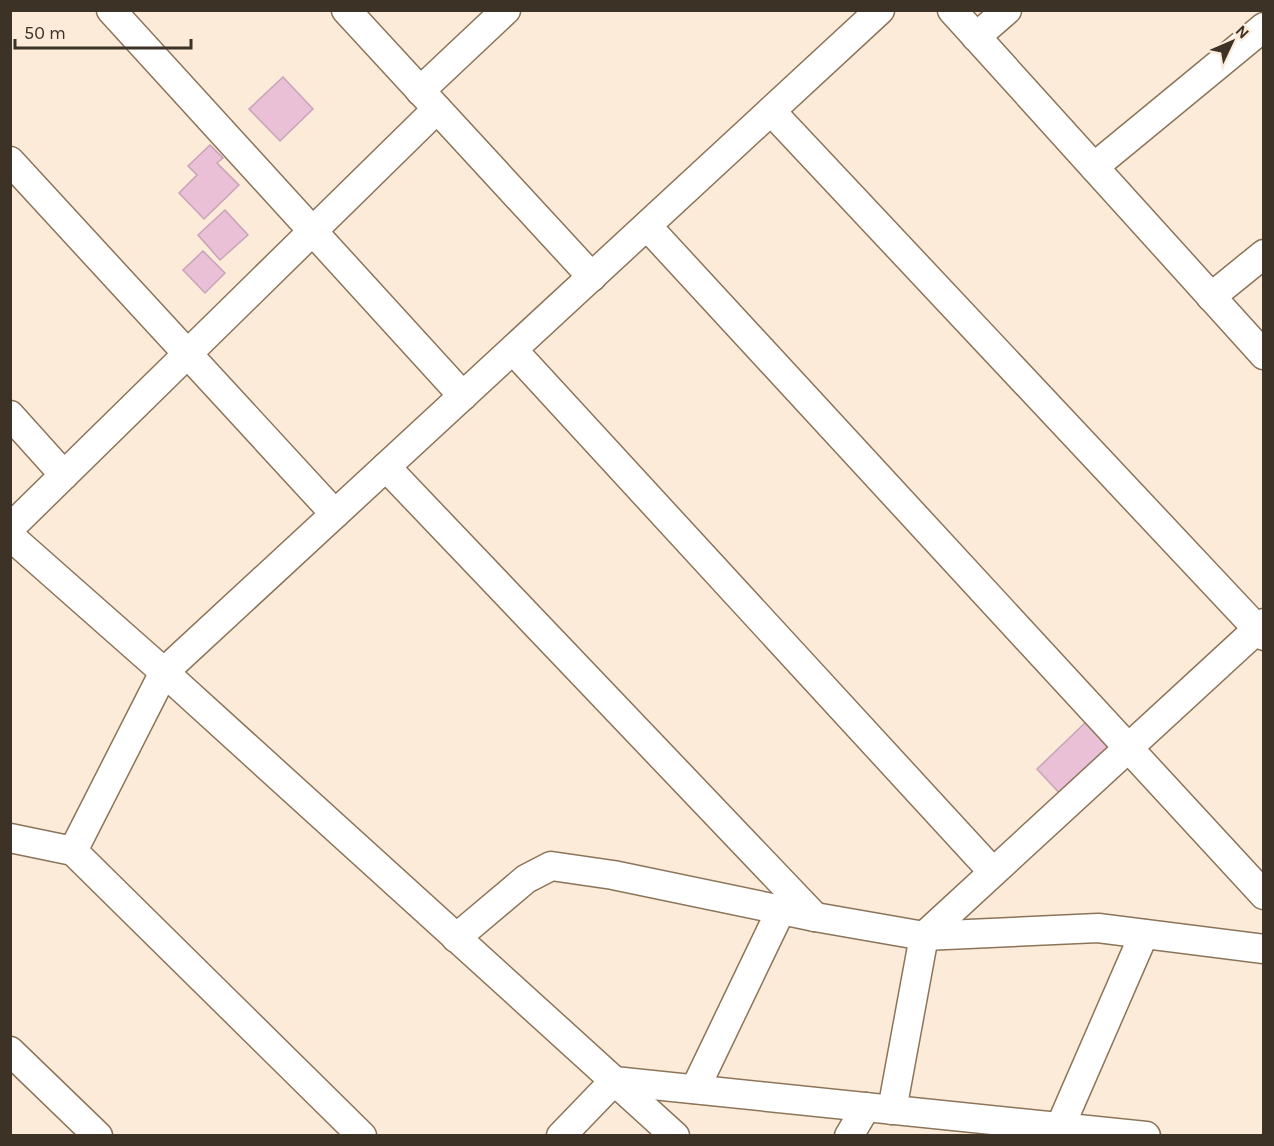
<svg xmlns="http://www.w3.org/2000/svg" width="1274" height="1146" font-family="Karla,sans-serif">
  <rect width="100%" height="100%" fill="#fcebd9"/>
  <g fill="#e9c0d6" stroke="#c8a4b8" stroke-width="1.5">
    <path d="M283,77L313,109L280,141L249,109Z"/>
    <path d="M210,145L223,158L217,163L239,185L204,219L179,193L197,175L188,166Z"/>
    <path d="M225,210L248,235L220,260L198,235Z"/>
    <path d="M203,251L225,273L205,293L183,270Z"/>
    <path d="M1088,720L1116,750L1063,797L1037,769Z"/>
  </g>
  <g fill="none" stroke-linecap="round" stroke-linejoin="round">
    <g stroke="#8c7459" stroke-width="31">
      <g id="minor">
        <path d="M111,10L463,396"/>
        <path d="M346,10L592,277"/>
        <path d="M952,10L1264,355"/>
        <path d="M976,37L1007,10"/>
        <path d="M420,91L506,10"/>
        <path d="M771,111L1264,636"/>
        <path d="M10,161L335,514"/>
        <path d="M1094,167L1264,27"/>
        <path d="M647,226L1264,895"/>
        <path d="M1211,297L1264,254"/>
        <path d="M513,350L993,872"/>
        <path d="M10,415L64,475"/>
        <path d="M386,467L815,917"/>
        <path d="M10,528L437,109"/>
        <path d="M10,536L164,672L675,1136"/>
        <path d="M10,838L73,851L362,1136"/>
        <path d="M73,851L164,672L880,10"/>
        <path d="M456,938L526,879L551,866L613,875L815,917L924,936L1098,928L1264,949"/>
        <path d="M10,1051L98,1136"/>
        <path d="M695,1089L781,910"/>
        <path d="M892,1110L924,936L1264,623"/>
        <path d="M1060,1127L1144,934"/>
        <path d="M561,1136L614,1081L1146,1136"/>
        <path d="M849,1136L866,1107"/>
      </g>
    </g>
    <use href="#minor" stroke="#fff" stroke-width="28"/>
  </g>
  <rect width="1274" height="1146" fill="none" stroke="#3d3226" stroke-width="24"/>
  <g transform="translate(1232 42) rotate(46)" stroke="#fcebd9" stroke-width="4.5" paint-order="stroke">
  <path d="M0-4.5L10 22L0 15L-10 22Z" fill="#3d3226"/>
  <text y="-9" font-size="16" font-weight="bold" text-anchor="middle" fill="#3d3226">N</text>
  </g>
  <path d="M15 39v9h176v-9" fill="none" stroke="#3d3226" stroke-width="3"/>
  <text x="24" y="39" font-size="18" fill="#3d3226" stroke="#fcebd9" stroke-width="4.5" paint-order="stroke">50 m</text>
</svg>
